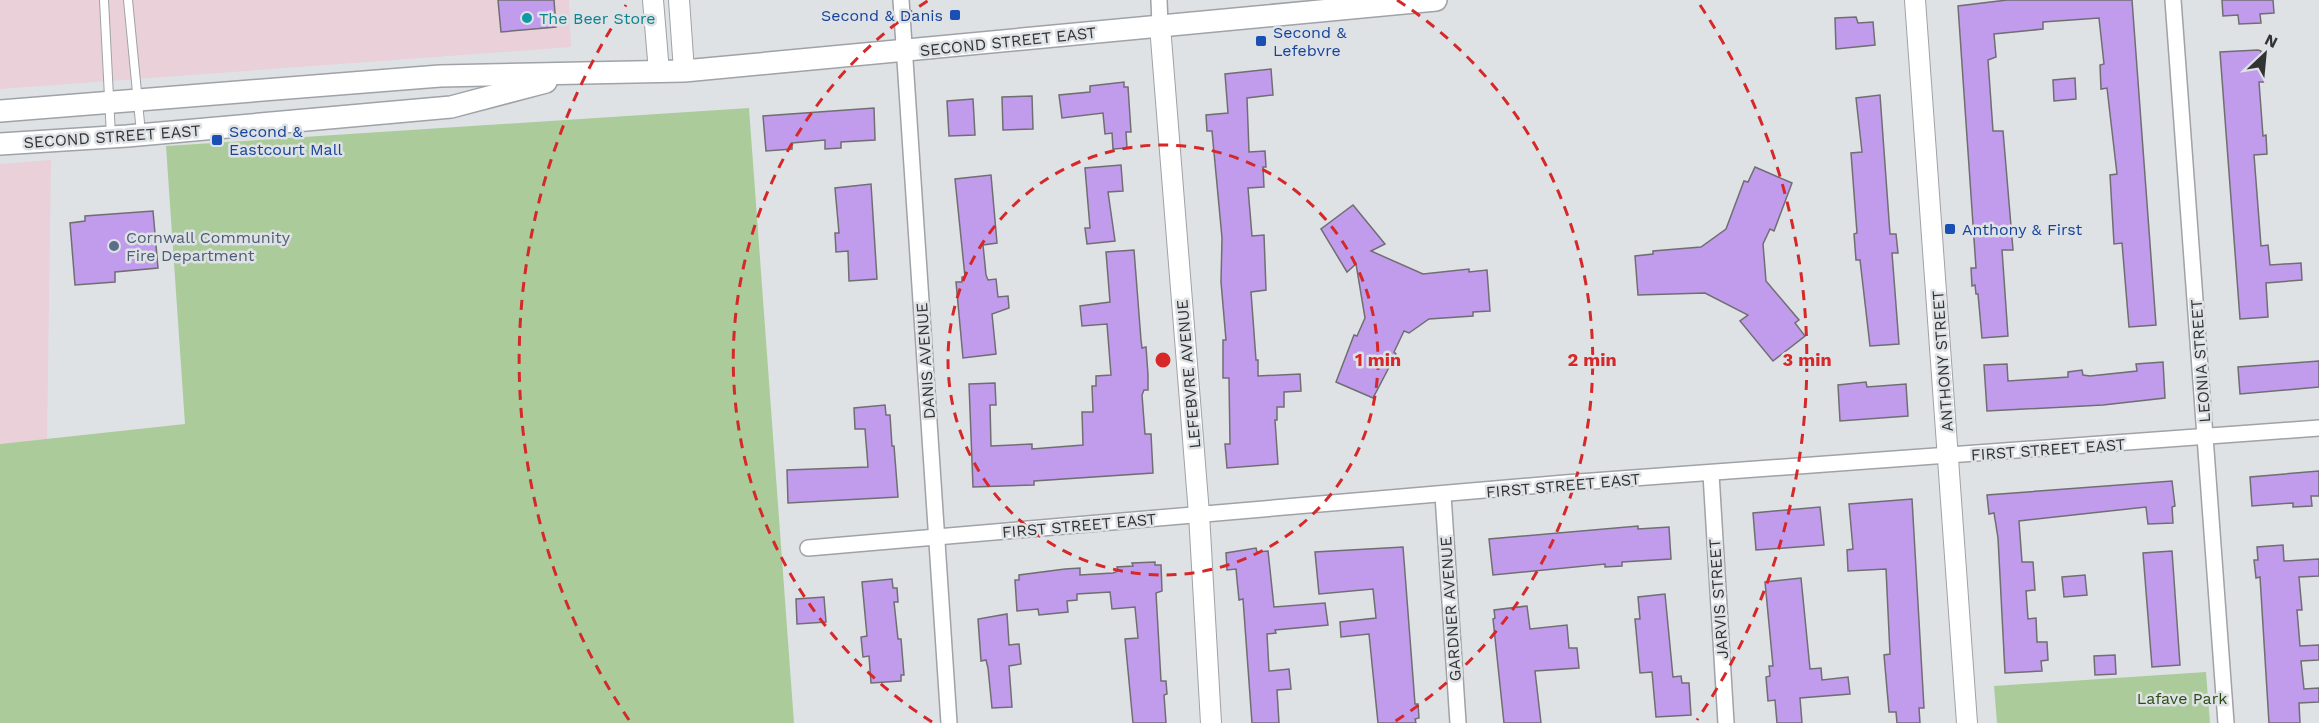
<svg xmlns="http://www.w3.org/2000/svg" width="2319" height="723" font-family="'Work Sans',sans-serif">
  <rect width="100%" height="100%" fill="#dee2e5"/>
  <g fill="#e9d0d9">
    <path d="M0,0H569L571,47L0,89Z"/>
    <path d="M51,160L47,439L0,444V164Z"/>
  </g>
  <g fill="#abcc9a">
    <path d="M749,108L794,723H0V444L185,424L166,146Z"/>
    <path d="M2206,672L2210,723H1997L1994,686Z"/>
  </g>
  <g fill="#c29cec" stroke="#706e72" stroke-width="1.5">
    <path d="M498,0H554L556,27L501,32Z"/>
    <path d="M2007,0H2132L2156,325L2129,327L2122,243L2114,244L2110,175L2117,174L2107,88L2101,89L2100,65L2104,64L2099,18L2043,22V29L1994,34L1996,57L1988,60L1993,131H2003L2013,250H2002L2008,336L1982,338L1978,294H1976L1975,285L1972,286L1971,268H1976L1958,6Z"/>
    <path d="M2222,0H2273L2274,13L2260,14L2261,23L2239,24L2238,15L2223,16Z"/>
    <path d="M1856,17L1858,23L1873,22L1875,45L1836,49L1835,18Z"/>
    <path d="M2258,50L2261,51L2264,82H2259L2263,136L2266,135L2267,154L2254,155L2261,246L2268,245L2270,265L2301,263L2302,280L2266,283L2268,317L2240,319L2220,52Z"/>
    <path d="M1271,69L1273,95L1247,98L1249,152L1265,151L1266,167H1263L1264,187L1248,188L1252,236L1264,235L1266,290L1251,292L1256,360H1258V376L1300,374L1301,391L1284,392V407H1277V420H1275L1278,464L1227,468L1225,444H1230L1229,378H1223V340H1226L1221,282L1222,238L1212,131H1207L1206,115L1228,113L1225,74Z"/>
    <path d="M2075,78L2076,99L2054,101L2053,80Z"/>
    <path d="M1124,82V87H1128L1131,132H1126L1127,148L1113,149L1112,133L1105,134L1103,113L1062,118L1059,95L1090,92V86Z"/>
    <path d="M1880,95L1890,234H1896L1898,253H1892L1899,344L1870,346L1860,260H1856L1854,234L1857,233L1851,153L1862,152L1856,98Z"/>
    <path d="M1032,96L1033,129L1003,130L1002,97Z"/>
    <path d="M973,99L975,135L949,136L947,101Z"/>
    <path d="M874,108L875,140L841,142V148L825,149V140L792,143V149L766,151L763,116Z"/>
    <path d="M1121,165L1123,191L1108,192L1115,241L1087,244L1085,228H1090L1085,168Z"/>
    <path d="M1755,167L1792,183L1774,231L1770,229L1763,244L1766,281L1799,320L1795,323L1805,336L1773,361L1740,321L1748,315L1705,293L1638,295L1635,256L1653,254V251L1701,247L1726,229L1744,181L1748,182Z"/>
    <path d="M991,175L997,243L983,245L986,275L988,280L996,279L998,297L1008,296L1009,308L992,314L996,354L963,358L956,282H962V277H965L955,179Z"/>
    <path d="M871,184L877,279L849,281L848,251L836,252L835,233H839L835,188Z"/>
    <path d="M1353,205L1385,244L1371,251L1423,274L1469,269V272L1487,270L1490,311L1473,312V316L1429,319L1409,333L1404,331L1394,352L1396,354L1373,398L1336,382L1354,335L1357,336L1365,318L1356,264L1347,272L1321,229Z"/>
    <path d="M153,211L158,268L115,272V282L75,285L70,223L85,221V216Z"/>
    <path d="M1134,250L1141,340L1142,348L1146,347L1148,375V390H1144L1142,395L1145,434H1151L1153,473L1034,481V485L973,487L969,384L995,383L996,405H990L991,446L1032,444V449L1083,445L1082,412H1093L1092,386H1096V376L1111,375L1107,324L1082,326L1080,306L1110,302L1106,252Z"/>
    <path d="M2319,361V387L2240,394L2238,367Z"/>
    <path d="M2163,362L2165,398L2103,405L1987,411L1984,365L2007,364L2008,381L2068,377V372L2082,370L2083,375L2090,376L2137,371L2136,364Z"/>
    <path d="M1866,382L1867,387L1906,384L1908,416L1840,421L1838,385Z"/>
    <path d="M885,405L886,415H890L892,446H894L898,497L788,503L787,470L868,467L865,429H855L854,408Z"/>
    <path d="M2319,471V496H2311L2312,506L2293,507V503L2252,506L2250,477Z"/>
    <path d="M2172,481L2175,506L2172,507L2173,523L2148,524L2146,507L2019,521L2022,562H2033L2035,590L2026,591L2028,619L2036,618L2037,642H2047L2048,660L2041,661L2042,671L2005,673L1998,538L1994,513L1989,514L1987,495Z"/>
    <path d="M1912,499L1924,708H1919L1920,723H1897L1896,712H1889L1884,655L1890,654L1886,569L1848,571L1847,550L1853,549L1849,504Z"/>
    <path d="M1820,507L1824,545L1756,550L1753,513Z"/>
    <path d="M1638,526V529L1669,527L1671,559L1622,562V566L1605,567V564L1493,575L1489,539Z"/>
    <path d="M2283,545L2284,561L2319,559V576L2299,577L2302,610H2297L2300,646L2319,645V660L2301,661L2304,689L2319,688V702L2299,703L2300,723H2269L2260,577L2256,578L2254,560H2258L2257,547Z"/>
    <path d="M1403,547L1415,704H1418L1419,718L1415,719L1416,723H1378L1369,634L1341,637L1340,622L1376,618L1373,589L1319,594L1315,552Z"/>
    <path d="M1256,548L1257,552L1268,551L1274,607L1325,603L1328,625L1275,630L1276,633L1267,634L1269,671L1289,669L1291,689L1277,690L1279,723H1252L1243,599L1239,600L1236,569L1227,570L1226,553Z"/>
    <path d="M2172,551L2180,665L2152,667L2143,553Z"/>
    <path d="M1155,562V565H1161L1162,591L1156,593L1161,681H1166L1167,694L1164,695L1166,723H1133L1125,639L1138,638L1135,607L1112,609L1110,592L1077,594V600L1067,601L1068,612L1039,615L1038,609L1017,611L1015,580H1019V575L1065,569L1080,568V575L1113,573L1118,571L1117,567L1133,566L1132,563Z"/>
    <path d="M2085,575L2087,595L2064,597L2062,577Z"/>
    <path d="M1801,578L1810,669L1821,668L1822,680L1848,677L1850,694L1800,698L1802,723H1777L1775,700L1768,701L1766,677L1770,676L1769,666H1773L1765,582Z"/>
    <path d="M892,579L893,588H897L898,602H894L898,639H901L904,675H901V681L871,683L869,656L863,657L861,637L867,636L862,582Z"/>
    <path d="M1665,594L1673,677L1681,676L1682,683H1689L1691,715L1656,717L1652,672L1640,673L1635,619H1640L1638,597Z"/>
    <path d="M824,597L826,622L797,624L796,599Z"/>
    <path d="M1527,606L1530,629L1567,625L1569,648H1577L1579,668L1535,671L1541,723H1504L1493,619L1495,618L1494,610Z"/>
    <path d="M1007,614L1009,645L1019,644L1021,664L1009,666L1012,707L992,708L988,668L986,660L981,661L978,619Z"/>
    <path d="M2115,655L2116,674L2095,675L2094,656Z"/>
  </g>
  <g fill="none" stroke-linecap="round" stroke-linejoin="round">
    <g stroke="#9fa2a6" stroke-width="10">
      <g id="service">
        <path d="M104,0L111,136"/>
        <path d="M128,0L141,133"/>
      </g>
    </g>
    <g stroke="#9fa2a6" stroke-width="18">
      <g id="minor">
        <path d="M901,0L949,723"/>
        <path d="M1159,0L1160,26"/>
        <path d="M2173,0L2226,723"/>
        <path d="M1711,474L1726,723"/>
        <path d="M1443,495L1458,723"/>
        <path d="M808,548L1565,483L2319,428"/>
      </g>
    </g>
    <g stroke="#9fa2a6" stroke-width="22">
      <g id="tertiary">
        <path d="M653,0L659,72"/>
        <path d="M679,0L684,71"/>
        <path d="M1915,0L1967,723"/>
        <path d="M1160,26L1199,514L1211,723"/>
      </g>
    </g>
    <g stroke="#9fa2a6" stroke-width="24">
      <g id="secondary">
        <path d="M0,111L440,76L684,71L1436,0"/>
        <path d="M0,144L127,136L451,107L546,82"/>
      </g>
    </g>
    <use href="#service" stroke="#fff" stroke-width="8"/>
    <use href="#minor" stroke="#fff" stroke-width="15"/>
    <use href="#tertiary" stroke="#fff" stroke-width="20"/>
    <use href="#secondary" stroke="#fff" stroke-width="21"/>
  </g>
  <g fill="none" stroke="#d62828" stroke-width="3" stroke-dasharray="10 8">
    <circle cx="1163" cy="360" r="215"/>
    <path d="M932 722A429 429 0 0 1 929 0M1397 0A429 429 0 0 1 1394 722"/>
    <path d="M629 720A644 644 0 0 1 626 5M1700 5A644 644 0 0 1 1697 720"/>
  </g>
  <g fill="#1a4fb4" stroke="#dee2e5" stroke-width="2">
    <rect x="949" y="9" width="12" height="12" rx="3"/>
    <rect x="1255" y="35" width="12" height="12" rx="3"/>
    <rect x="211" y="134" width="12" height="12" rx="3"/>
    <rect x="1944" y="223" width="12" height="12" rx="3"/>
  </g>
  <circle fill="#0f9aa8" stroke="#dee2e5" stroke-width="2" cx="527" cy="18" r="6"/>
  <circle fill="#5c6f8a" stroke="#dee2e5" stroke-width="2" cx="114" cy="246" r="6"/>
  <g text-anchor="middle" stroke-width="5" stroke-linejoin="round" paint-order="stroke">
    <g font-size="16" fill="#164399" stroke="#dee2e5" text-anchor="start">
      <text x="943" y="21" text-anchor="end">Second &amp; Danis</text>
      <text x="1273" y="38">Second &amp;<tspan x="1273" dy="18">Lefebvre</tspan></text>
      <text x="229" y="137">Second &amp;<tspan x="229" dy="18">Eastcourt Mall</tspan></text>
      <text x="1962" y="235">Anthony &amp; First</text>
    </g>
    <g font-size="16" fill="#0d838f" stroke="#dee2e5" text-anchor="start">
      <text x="539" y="24">The Beer Store</text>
    </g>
    <g font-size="16" fill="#313334" stroke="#dee2e5">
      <text transform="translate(1008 41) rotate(-6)" y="6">SECOND STREET EAST</text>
      <text transform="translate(112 136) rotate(-4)" y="6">SECOND STREET EAST</text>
      <text transform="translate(925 361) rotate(-94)" y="6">DANIS AVENUE</text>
      <text transform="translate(1942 361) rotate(-94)" y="6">ANTHONY STREET</text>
      <text transform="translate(2200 361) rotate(-94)" y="6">LEONIA STREET</text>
      <text transform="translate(1188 374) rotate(-95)" y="6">LEFEBVRE AVENUE</text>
      <text transform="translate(2048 449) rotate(-4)" y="6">FIRST STREET EAST</text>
      <text transform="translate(1563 485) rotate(-5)" y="6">FIRST STREET EAST</text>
      <text transform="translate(1079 525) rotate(-5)" y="6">FIRST STREET EAST</text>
      <text transform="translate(1718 599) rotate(-94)" y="6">JARVIS STREET</text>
      <text transform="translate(1450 609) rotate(-94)" y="6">GARDNER AVENUE</text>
    </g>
    <g font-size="16" fill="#4e5e75" stroke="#dee2e5" text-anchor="start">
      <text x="126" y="243">Cornwall Community<tspan x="126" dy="18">Fire Department</tspan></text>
    </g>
    <g font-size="16" fill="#2b4b15" stroke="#dee2e5">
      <text x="2182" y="704">Lafave Park</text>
    </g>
  </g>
  <circle cx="1163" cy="360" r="9" fill="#d62828" stroke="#dee2e5" stroke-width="3"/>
  <g font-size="18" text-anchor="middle" font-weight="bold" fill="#d62828" stroke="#dee2e5" stroke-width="5" stroke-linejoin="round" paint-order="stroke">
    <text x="1378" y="366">1 min</text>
    <text x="1592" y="366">2 min</text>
    <text x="1807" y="366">3 min</text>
  </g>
  <g transform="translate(2265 54) rotate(26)" stroke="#dee2e5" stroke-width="4.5" paint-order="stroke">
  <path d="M0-4.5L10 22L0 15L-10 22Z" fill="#313334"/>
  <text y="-9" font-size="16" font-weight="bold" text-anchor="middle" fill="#313334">N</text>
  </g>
</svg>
